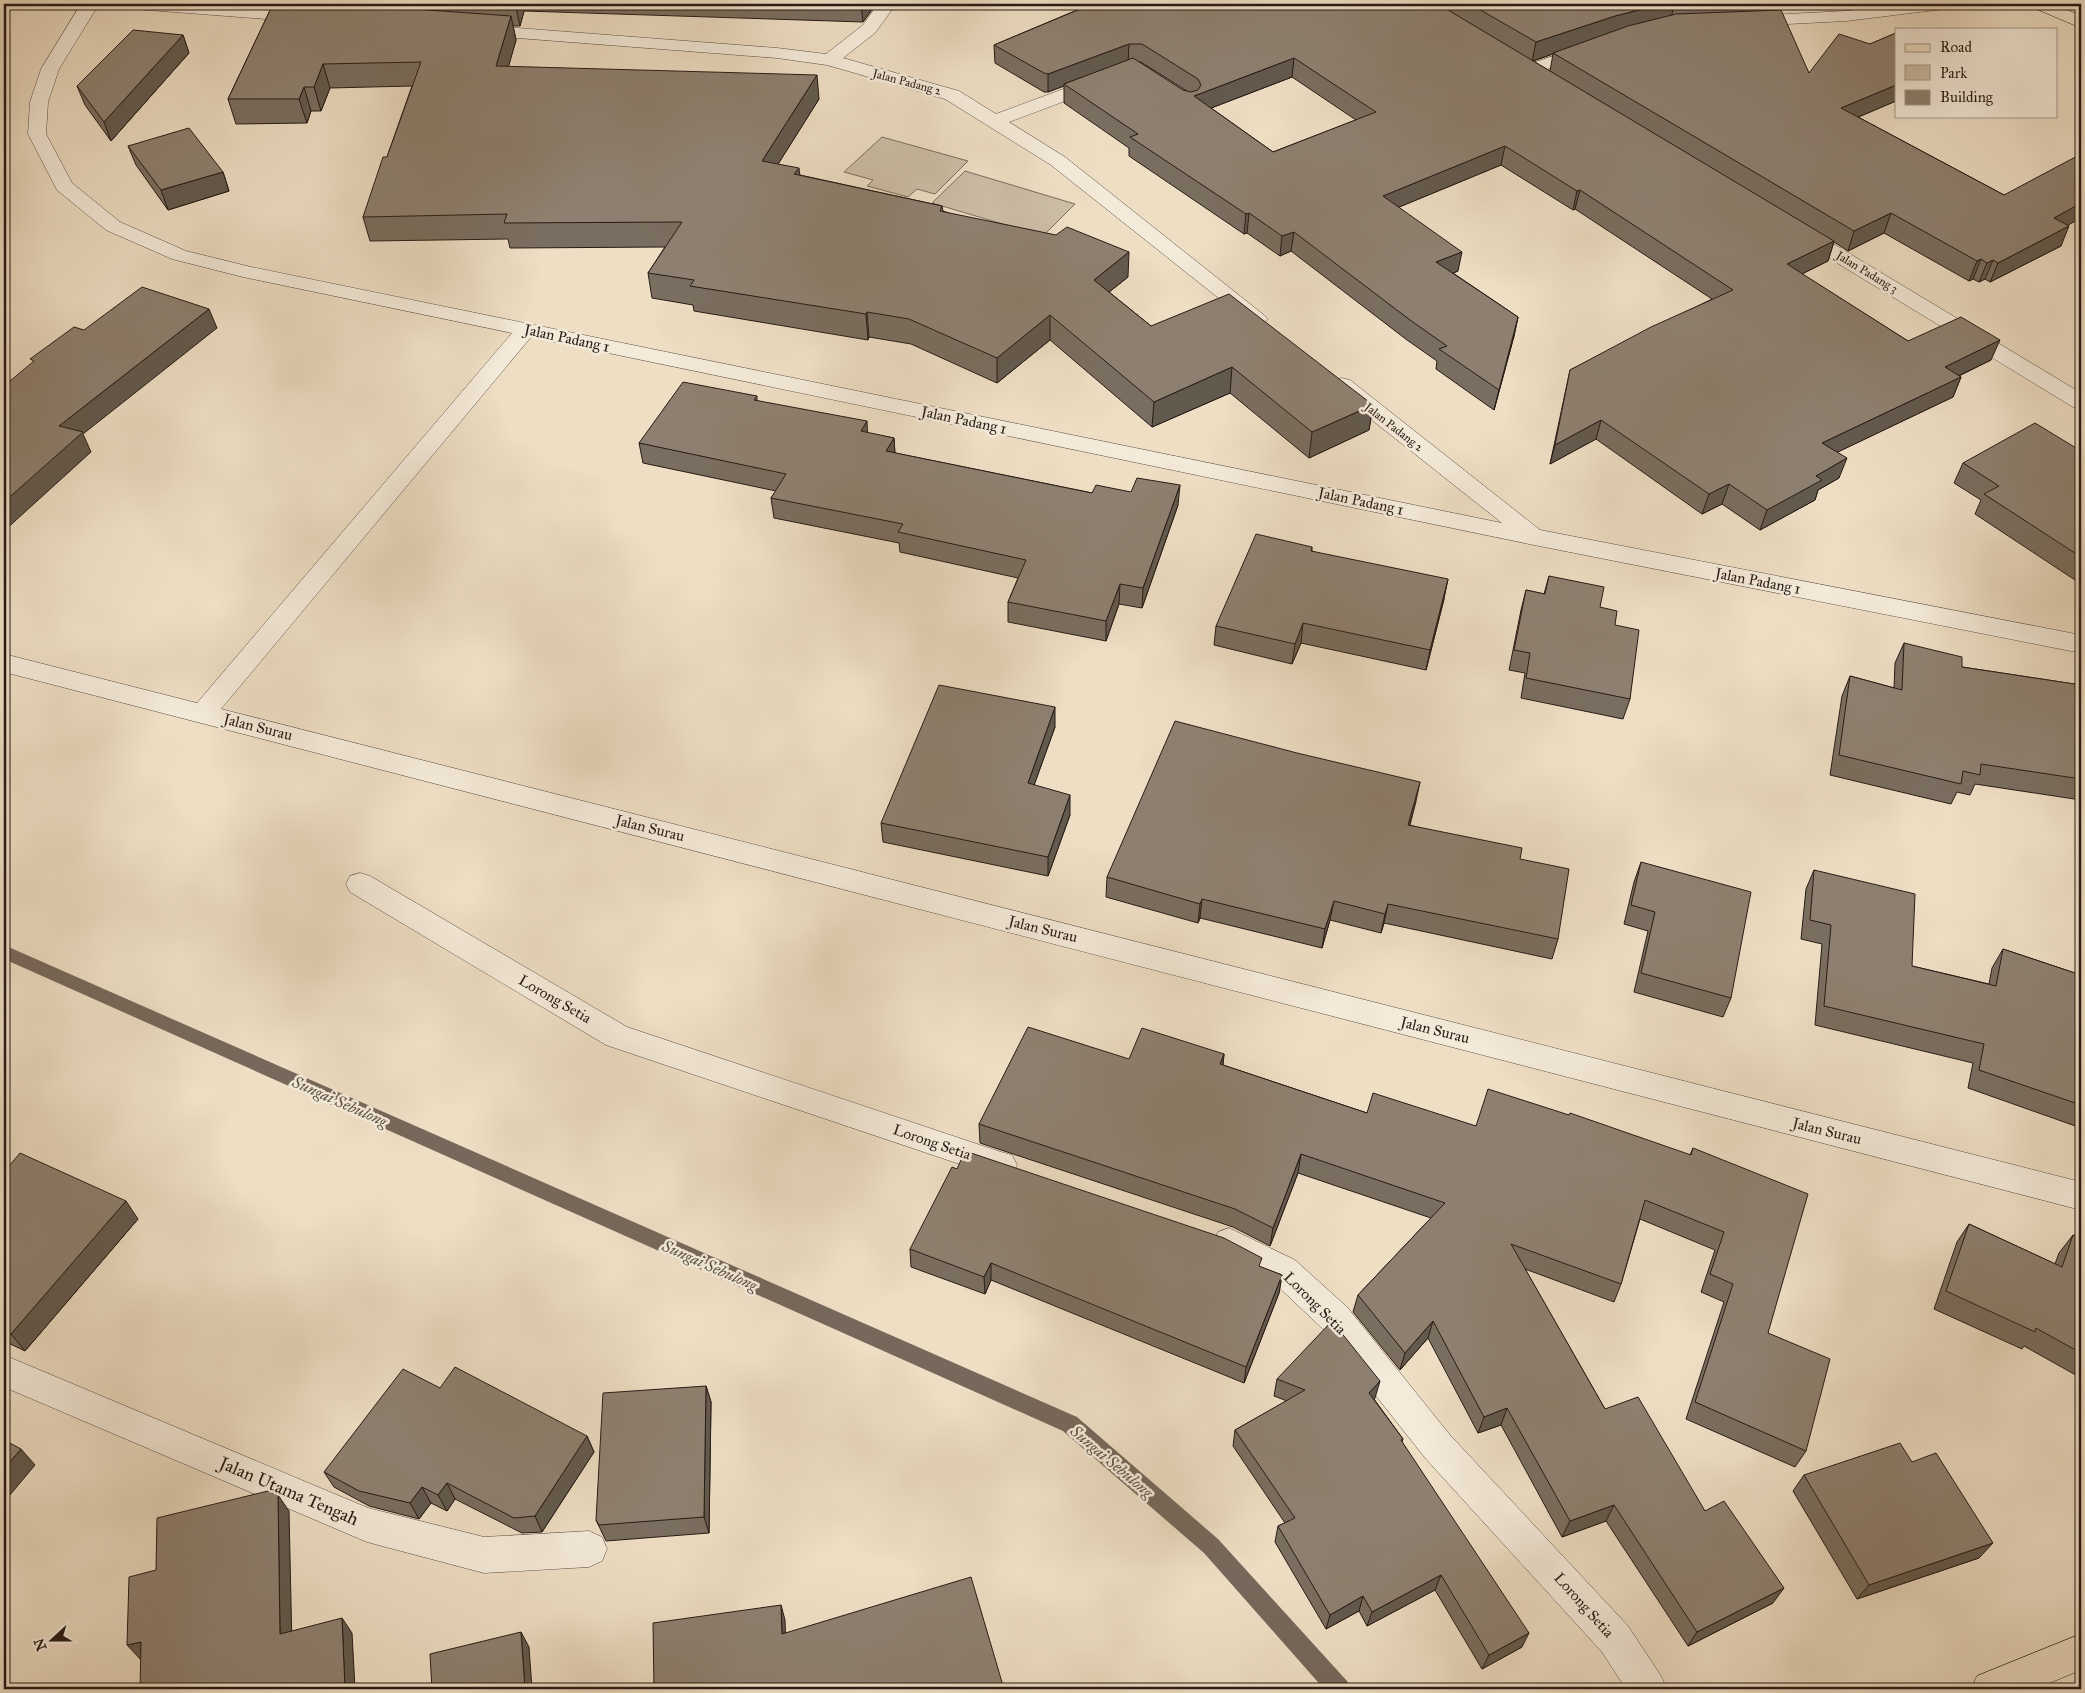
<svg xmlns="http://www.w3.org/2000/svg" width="2085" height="1693" font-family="'IM FELL Great Primer',serif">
  <rect width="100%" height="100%" fill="#eedec4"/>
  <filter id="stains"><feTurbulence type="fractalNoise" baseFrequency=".004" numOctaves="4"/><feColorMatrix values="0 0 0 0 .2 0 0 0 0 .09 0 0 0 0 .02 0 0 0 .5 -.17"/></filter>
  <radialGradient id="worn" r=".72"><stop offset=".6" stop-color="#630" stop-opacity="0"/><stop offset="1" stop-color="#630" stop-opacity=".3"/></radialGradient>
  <g fill="#ccbda6" stroke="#7a6c5e">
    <path d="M882,137L968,161L935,194L917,189L908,197L867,186L873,180L844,172Z"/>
    <path d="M965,171L1075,204L1043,236L932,203Z"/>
  </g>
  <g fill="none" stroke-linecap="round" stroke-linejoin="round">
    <path fill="#76685b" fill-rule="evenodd" d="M4,945L1077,1417L1218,1539L1347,1681L1350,1689H1324L1204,1553L1063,1431L4,959Z"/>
    <g stroke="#594c42" stroke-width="1">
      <g id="minor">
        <path d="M81,4H99L59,69L48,102L46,134L72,183L120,222L186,251L251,267L1502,523L1334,390L1331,385L1334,380L1342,378L1350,380L1540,530L2081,635V653L1534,545L531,337L221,709L2081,1182V1210L4,672V654L197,703L512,333L243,277L172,259L106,230L57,190L28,134L30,102L41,69Z"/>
        <path d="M126,4H200L305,12L311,13L314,17L311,21L305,22L135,9L129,8Z"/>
        <path d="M878,4H896L875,33L843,58L959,91L996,114L1093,78L1099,76L1105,78L1108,82L1105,86L1009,122L1065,157L1264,315L1268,319L1264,323L1257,325L1250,323L1051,165L945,99L827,65L777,58L478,35L472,34L469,30L472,26L478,25L777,48L826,54L863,25Z"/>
        <path d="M1903,4H1953L1950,8L1944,9L1846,21L1749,26L1743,25L1740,21L1743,17L1749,16L1846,11Z"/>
        <path d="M1587,45L1593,46L1596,50L1593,54L1529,75L1523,74L1520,70L1523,66Z"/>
        <path d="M1800,226L1807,228L2081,393V409L2073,407L1793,236L1790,232L1793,228Z"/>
        <path d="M360,873L370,876L627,1027L1001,1152L1012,1155L1017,1165L1012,1175L1001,1178L606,1045L350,892L346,884L350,876Z"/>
        <path d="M1229,1228L1295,1260L1347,1307L1450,1435L1628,1626L1661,1676L1667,1689H1626L1602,1652L1426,1459L1323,1329L1271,1280L1218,1252L1213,1242L1218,1232Z"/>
        <path d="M4,1355L368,1508L484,1537L589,1531L602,1537L607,1549L602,1561L589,1567L484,1573L367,1542L4,1387Z"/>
      </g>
    </g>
    <g stroke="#271b16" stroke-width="1">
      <g id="major">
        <path d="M2031,4H2054L2081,16V28L2034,8Z"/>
        <path d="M2081,1634V1670L2035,1689H1971L1977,1676Z"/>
      </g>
    </g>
    <use href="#minor" fill="#f4ead9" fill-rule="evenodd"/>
    <use href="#major" fill="#eedec4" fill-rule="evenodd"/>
  </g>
  <g fill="#7a6e60" stroke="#271b16" fill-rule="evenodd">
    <path d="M273,4H876L863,22L524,11L520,26H513L516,40L508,67L819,99L778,164L800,175L942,206L943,211L1128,277L1109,292L1151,326L1373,405L1369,430L1309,458L1230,393L1152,427L1050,340L997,383L911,344L869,337L868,340L694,311L693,305L652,298L648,273L665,247L510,248L508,239L370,241L363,217L387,157L412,86L330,88L321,111H311L307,123L236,124L228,99Z"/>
    <path d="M1084,4H1773L1771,10L1809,73L1870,44L1896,33V101L1858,117L2004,195L2067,226L2061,246L1990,282L1985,279L1979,282L1973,279L1969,281L1884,233L1848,251L1834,242L1828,261L1802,274L1908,341L1991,360L1959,376L1961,377L1953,397L1837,452L1839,478L1818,490L1815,500L1760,530L1722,504L1702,514L1596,439L1550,464L1570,370L1712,299L1575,209L1573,210L1501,165L1399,207L1458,271L1453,273L1518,317L1514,336L1494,410L1436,369L1437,361L1407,340L1291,251L1280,256L1247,233L1244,234L1129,156V148L1064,103V86L1048,92H1044L995,63L994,45L1089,5ZM1553,54L1550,71L1533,61ZM1139,62H1141L1187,91L1183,90ZM1292,77L1356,120L1273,152L1211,108Z"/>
    <path d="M183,35L189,53L111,141L85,105L77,86Z"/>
    <path d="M128,146L223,172L229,191L168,210L136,165Z"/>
    <path d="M757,396V401L868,433L894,438L895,453L1092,493L1178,505L1142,608L1119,604L1106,641L1008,622V602L1018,578L900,552L899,543L774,518L771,498L776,491L643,463L639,443Z"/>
    <path d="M2081,451V584L1975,514L1981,500L1954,483L1963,463Z"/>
    <path d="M1312,547V551L1444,599L1426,670L1301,643L1292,664L1214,645L1216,626Z"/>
    <path d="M1549,576L1600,607L1615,625L1630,699L1623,719L1521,698L1525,673L1509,670L1521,610L1526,590L1544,594Z"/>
    <path d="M1904,643L1962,667L2081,685V800L1975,784L1970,795L1957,792L1951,804L1830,775L1842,696L1850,676L1894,688L1895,663Z"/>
    <path d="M1055,727L1034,785L1070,815L1048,876L883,842L881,823Z"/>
    <path d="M1416,801L1410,825L1520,859L1558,939L1552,959L1384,923L1381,933L1330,920L1322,948L1200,918L1198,923L1106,897L1107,877Z"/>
    <path d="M1641,862L1731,998L1723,1017L1634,992L1648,931L1624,924L1634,882Z"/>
    <path d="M1814,870L1912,966L1989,984L1992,968L2003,949L2081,975V1128L1968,1088L1973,1063L1815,1025L1822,944L1801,939L1806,889Z"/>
    <path d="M1224,1054L1223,1065L1367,1113L1476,1126L1690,1155L1693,1148L1768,1333L1806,1451L1795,1467L1686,1419L1724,1302L1701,1292L1715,1250L1640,1219L1621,1284L1614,1302L1525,1269L1605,1409L1705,1511L1773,1603L1688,1646L1606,1521L1562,1537L1501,1425L1478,1433L1428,1338L1400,1370L1353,1312L1358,1295L1431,1218L1298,1173L1270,1246L1233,1227L980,1143L979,1124L1129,1059Z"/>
    <path d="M4,1172L138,1219L25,1351L4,1341Z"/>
    <path d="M1969,1224L2055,1264L2059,1253L2073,1235L2081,1239V1378L2024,1346L2022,1349L1934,1309L1957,1242Z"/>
    <path d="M910,1249L1260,1267L1282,1275L1279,1293L1244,1383L991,1280L985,1294L911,1267Z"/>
    <path d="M1277,1379L1375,1398L1374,1399L1403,1439L1402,1442L1522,1647L1482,1669L1435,1590L1367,1626L1359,1611L1326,1629L1275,1542L1278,1526L1285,1523L1233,1446L1235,1430L1287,1401L1274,1396Z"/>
    <path d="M706,1386L711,1402L709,1533L606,1541L596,1520Z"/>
    <path d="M587,1436L594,1452L542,1532L522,1533L455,1499L447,1511L431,1503L419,1519L369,1506L334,1487L324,1472Z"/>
    <path d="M1912,1462L1979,1558L1857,1599L1793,1491L1804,1475Z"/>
  </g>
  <g fill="#635a4e" stroke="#271b16">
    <path d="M517,4H523L524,11L520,26L516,8Z"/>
    <path d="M861,4H876L863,22Z"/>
    <path d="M1663,4H1674L1671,19L1553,53V54L1532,61L1536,42L1615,16Z"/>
    <path d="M511,16L516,40L502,90L496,66Z"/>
    <path d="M183,35L189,53L111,141L104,122Z"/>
    <path d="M1129,44L1128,62L1064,84V86L1048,92V74Z"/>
    <path d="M1294,58L1292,77L1193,115L1194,96Z"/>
    <path d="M323,64L330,88L321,111L314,87Z"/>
    <path d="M817,75L819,99L765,185L762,161Z"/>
    <path d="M1896,85V101L1835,127L1841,108Z"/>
    <path d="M304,87L311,111L307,123L299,99Z"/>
    <path d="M1505,146L1501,165L1380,215L1383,196Z"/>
    <path d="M799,168L802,193L794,174Z"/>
    <path d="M223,172L229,191L168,210L161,190Z"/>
    <path d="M1580,190L1575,209L1573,210L1577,191Z"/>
    <path d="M2081,203V218L2045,238L2054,218Z"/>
    <path d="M1249,213L1247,233L1244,234L1246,214Z"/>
    <path d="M1891,213L1884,233L1848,251L1854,231Z"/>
    <path d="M2069,226L2061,246L1990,282L1998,263Z"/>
    <path d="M1294,232L1291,251L1280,256L1282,236Z"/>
    <path d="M1834,241L1828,261L1781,284L1787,264Z"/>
    <path d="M1129,252L1128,277L1093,305L1094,280Z"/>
    <path d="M1462,252L1458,271L1433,281L1436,262Z"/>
    <path d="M1981,259L1973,279L1969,281L1977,261Z"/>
    <path d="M1993,260L1985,279L1979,282L1987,263Z"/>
    <path d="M209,309L217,328L83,434L91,452L4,531V502L59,426Z"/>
    <path d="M867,312L869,337L868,340L866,314Z"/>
    <path d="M1050,315V340L997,383V358Z"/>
    <path d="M1518,317L1514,336L1494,410L1499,390Z"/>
    <path d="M2000,340L1991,360L1937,386L1945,367Z"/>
    <path d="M1232,367L1230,393L1152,427L1154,402Z"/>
    <path d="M1961,377L1953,397L1815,463L1822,443Z"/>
    <path d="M1373,405L1369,430L1309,458L1312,432Z"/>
    <path d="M1601,420L1596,439L1550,464L1555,445Z"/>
    <path d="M867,421L868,441L861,431Z"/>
    <path d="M894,438L895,458L886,451Z"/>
    <path d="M1847,458L1839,478L1818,490L1815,500L1760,530L1767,510L1816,476Z"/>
    <path d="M1729,484L1722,504L1702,514L1709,494Z"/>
    <path d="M1180,485L1178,505L1142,608L1143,588Z"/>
    <path d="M1448,579L1444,599L1426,670L1430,650Z"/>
    <path d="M1120,584L1119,604L1106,641V621Z"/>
    <path d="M1303,623L1301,643L1292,664L1295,644Z"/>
    <path d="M1055,707V727L1028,802V783Z"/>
    <path d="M1420,782L1416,801L1404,845L1408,825Z"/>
    <path d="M1070,795V815L1048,876V857Z"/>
    <path d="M1202,899L1200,918L1198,923L1200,904Z"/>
    <path d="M1334,901L1330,920L1322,948L1325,929Z"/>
    <path d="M1388,904L1384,923L1381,933L1385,914Z"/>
    <path d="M1224,1054L1222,1073L1220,1064Z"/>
    <path d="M1301,1154L1298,1173L1270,1246L1273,1228Z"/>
    <path d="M126,1201L138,1219L25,1351L11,1334Z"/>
    <path d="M991,1263V1280L985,1294L984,1277Z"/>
    <path d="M1282,1275L1279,1293L1244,1383L1246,1367Z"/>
    <path d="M1433,1321L1428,1338L1400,1370L1405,1353Z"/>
    <path d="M1380,1381L1375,1398L1365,1409L1369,1393Z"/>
    <path d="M706,1386L711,1402L709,1533L704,1517Z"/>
    <path d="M1507,1408L1501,1425L1478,1433L1484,1417Z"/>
    <path d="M587,1436L594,1452L542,1532L535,1516Z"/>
    <path d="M21,1449L35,1465L4,1502V1469Z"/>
    <path d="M447,1483L455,1499L447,1511L438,1495Z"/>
    <path d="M422,1487L431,1503L419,1519L410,1503Z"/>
    <path d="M278,1495L289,1511L292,1648L280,1634Z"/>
    <path d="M1614,1505L1606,1521L1562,1537L1570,1521Z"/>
    <path d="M1993,1543L1979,1558L1857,1599L1869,1585Z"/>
    <path d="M1441,1575L1435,1590L1367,1626L1372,1612Z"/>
    <path d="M1784,1588L1773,1603L1688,1646L1697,1632Z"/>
    <path d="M1363,1596L1359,1611L1326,1629L1330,1615Z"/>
    <path d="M781,1605L785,1620L786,1649L782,1634Z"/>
    <path d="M342,1618L352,1633L355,1689H345Z"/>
    <path d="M521,1632L529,1647L532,1689H525Z"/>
    <path d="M1529,1633L1522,1647L1482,1669L1489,1655Z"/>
    <path d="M141,1642V1660L127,1645Z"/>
  </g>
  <g fill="#8e8070" stroke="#271b16" fill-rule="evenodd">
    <path d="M273,4H345L511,16L496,66L817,75L762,161L799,168L794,174L942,206L940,211L1056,235L1067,227L1129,252L1094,280L1151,326L1229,294L1373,405L1312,432L1232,367L1154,402L1050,315L997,358L909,319L867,312L866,314L690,286L694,280L648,273L682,222L504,223L507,214L363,217L383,157H387L421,62L323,64L314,87H304L299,99H228Z"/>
    <path d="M459,4H517L516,8Z"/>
    <path d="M1092,4H1438L1834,241L1787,264L1908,341L1961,317L2000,340L1945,367L1961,377L1822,443L1847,458L1816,476L1822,480L1767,510L1729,484L1709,494L1601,420L1555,445L1570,370L1651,327L1733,290L1580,190L1577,191L1505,146L1383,196L1462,252L1436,262L1518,317L1499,390L1439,349L1447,346L1410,320L1294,232L1282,236L1249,213L1246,214L1130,137L1138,134L1064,84L1133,58L1183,90L1191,92L1198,90L1201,85L1198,79L1142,44H1129L1048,74L1044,73L994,45ZM1294,58L1376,112L1273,152L1194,96Z"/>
    <path d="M1470,4H1663L1615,16L1536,42Z"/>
    <path d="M1781,10L1809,73L1839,34L1870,44L1896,33V85L1841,108L2004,195L2081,154V203L2054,218L2069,226L1998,263L1993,260L1987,263L1981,259L1977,261L1891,213L1854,231L1553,53L1628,26L1676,14Z"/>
    <path d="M133,30L183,35L104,122L77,86Z"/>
    <path d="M189,128L223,172L161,190L128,146Z"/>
    <path d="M142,287L209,309L59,426L83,432L4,502V386L34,361L30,359L74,327L84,330Z"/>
    <path d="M683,382L757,396L754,400L867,421L861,431L894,438L886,451L1092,493L1096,485L1131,492L1137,478L1180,485L1143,588L1120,584L1106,621L1008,602L1026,560L898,532L903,524L771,498L786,474L639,443Z"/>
    <path d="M2035,423L2081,451V557L1984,494L1999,486L1963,463Z"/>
    <path d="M1256,534L1312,547L1311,551L1448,579L1430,650L1303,623L1295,644L1216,626Z"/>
    <path d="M1549,576L1604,587L1600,607L1617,611L1615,625L1639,630L1630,699L1526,678L1530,653L1514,650L1526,590L1545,594Z"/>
    <path d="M1904,643L1962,657V667L2081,685V779L1981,764L1980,775L1963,771L1961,784L1839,755L1850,676L1902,690Z"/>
    <path d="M939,685L1055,707L1028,783L1070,795L1048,857L881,823Z"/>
    <path d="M1175,721L1297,753L1420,782L1408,825L1522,848L1520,859L1569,869L1558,939L1388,904L1385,914L1334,901L1325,929L1202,899L1200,904L1107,877Z"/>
    <path d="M1641,862L1751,892L1731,998L1641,973L1655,912L1631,905Z"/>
    <path d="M1814,870L1915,894L1912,966L1996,986L2003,949L2081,975V1105L1979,1070L1984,1044L1824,1006L1831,925L1810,920Z"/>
    <path d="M1028,1027L1129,1059L1142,1028L1224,1054L1220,1064L1367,1113L1373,1093L1476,1126L1488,1089L1569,1115L1570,1113L1691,1155L1693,1148L1808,1194L1768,1333L1830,1359L1806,1451L1695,1402L1733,1284L1710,1274L1724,1232L1645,1200L1621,1284L1511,1244L1605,1409L1638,1397L1705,1511L1724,1501L1784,1588L1697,1632L1614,1505L1570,1521L1507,1408L1484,1417L1433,1321L1405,1353L1358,1295L1445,1203L1301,1154L1273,1228L1235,1209L979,1124Z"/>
    <path d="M965,1151L1224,1238L1262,1258L1259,1266L1282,1275L1246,1367L991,1263L984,1277L910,1249L952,1167L957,1169Z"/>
    <path d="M20,1153L126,1201L11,1334L4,1331V1172Z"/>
    <path d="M1969,1224L2062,1267L2073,1235L2081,1239V1353L2036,1328L2035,1332L1946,1291Z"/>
    <path d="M1332,1321L1380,1381L1369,1393L1403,1439L1401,1440L1529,1633L1489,1655L1441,1575L1372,1612L1363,1596L1330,1615L1278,1526L1295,1518L1235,1430L1305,1390L1277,1379Z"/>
    <path d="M455,1367L587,1436L535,1516L514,1518L447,1483L438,1495L422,1487L410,1503L359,1491L324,1472L403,1369L440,1388Z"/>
    <path d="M706,1386L704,1517L599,1525L596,1520L603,1393Z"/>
    <path d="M4,1440L21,1449L4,1469Z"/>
    <path d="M1900,1443L1912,1462L1936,1453L1993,1543L1869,1585L1804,1475Z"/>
    <path d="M268,1491L278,1495L280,1634L342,1618L345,1689H140L141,1642L127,1645L129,1577L156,1570L157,1518Z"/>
    <path d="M971,1577L1004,1689H654L653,1623L781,1605L782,1634Z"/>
    <path d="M521,1632L525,1689H432L430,1654Z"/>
  </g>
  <g text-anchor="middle" stroke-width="5" stroke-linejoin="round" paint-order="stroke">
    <g font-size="12" fill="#271b16" stroke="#f4ead9">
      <text transform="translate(907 82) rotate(15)" y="4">Jalan Padang 2</text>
      <text transform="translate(1867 272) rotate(31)" y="4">Jalan Padang 3</text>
      <text transform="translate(1394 427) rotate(38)" y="4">Jalan Padang 2</text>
    </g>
    <g font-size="15" fill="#271b16" stroke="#f4ead9">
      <text transform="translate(567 338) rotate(12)" y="5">Jalan Padang 1</text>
      <text transform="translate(964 420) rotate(12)" y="5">Jalan Padang 1</text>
      <text transform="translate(1361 501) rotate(12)" y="5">Jalan Padang 1</text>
      <text transform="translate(1758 581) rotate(11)" y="5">Jalan Padang 1</text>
      <text transform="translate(258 727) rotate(14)" y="5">Jalan Surau</text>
      <text transform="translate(650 828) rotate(14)" y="5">Jalan Surau</text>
      <text transform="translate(1043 929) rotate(14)" y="5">Jalan Surau</text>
      <text transform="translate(555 999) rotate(30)" y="5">Lorong Setia</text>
      <text transform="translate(1435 1030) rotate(14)" y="5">Jalan Surau</text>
      <text transform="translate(1827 1131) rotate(14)" y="5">Jalan Surau</text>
      <text transform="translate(932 1142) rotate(19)" y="5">Lorong Setia</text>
      <text transform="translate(1315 1303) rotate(45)" y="5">Lorong Setia</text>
      <text transform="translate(1584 1605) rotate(48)" y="5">Lorong Setia</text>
    </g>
    <g font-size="16" font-style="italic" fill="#5b4f44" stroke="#f4ead9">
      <text transform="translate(340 1101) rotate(24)" y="6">Sungai Sebulong</text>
      <text transform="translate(710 1265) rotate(24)" y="6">Sungai Sebulong</text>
      <text transform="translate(1112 1461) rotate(40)" y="6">Sungai Sebulong</text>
    </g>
    <g font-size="18" fill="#271b16" stroke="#f4ead9">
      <text transform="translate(289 1491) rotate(23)" y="6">Jalan Utama Tengah</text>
    </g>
  </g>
  <rect width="2085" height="1693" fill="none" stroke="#eedec4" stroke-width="20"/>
  <rect x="5" y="5" width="2075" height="1683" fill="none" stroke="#271b16" stroke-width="2.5"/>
  <rect x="10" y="10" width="2065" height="1673" fill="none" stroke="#271b16"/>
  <rect x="1895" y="28" width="162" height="90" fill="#f4ead9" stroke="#a2978b"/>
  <rect x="1905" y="44" width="25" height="8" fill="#eedec4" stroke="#a2978b"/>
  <text x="1940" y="52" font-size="15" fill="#271b16">Road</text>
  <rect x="1905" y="65" width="25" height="15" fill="#ccbda6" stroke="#a2978b"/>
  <text x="1940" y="78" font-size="15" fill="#271b16">Park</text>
  <rect x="1905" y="90" width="25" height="15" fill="#8e8070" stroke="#a2978b"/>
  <text x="1940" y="102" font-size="15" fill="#271b16">Building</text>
  <g transform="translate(52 1640) rotate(249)" stroke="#f4ead9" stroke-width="4" paint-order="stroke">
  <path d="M0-4L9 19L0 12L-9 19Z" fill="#271b16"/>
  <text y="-8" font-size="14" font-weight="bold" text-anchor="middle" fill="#271b16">N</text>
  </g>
  <rect width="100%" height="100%" filter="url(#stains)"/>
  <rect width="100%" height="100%" fill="url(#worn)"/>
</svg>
